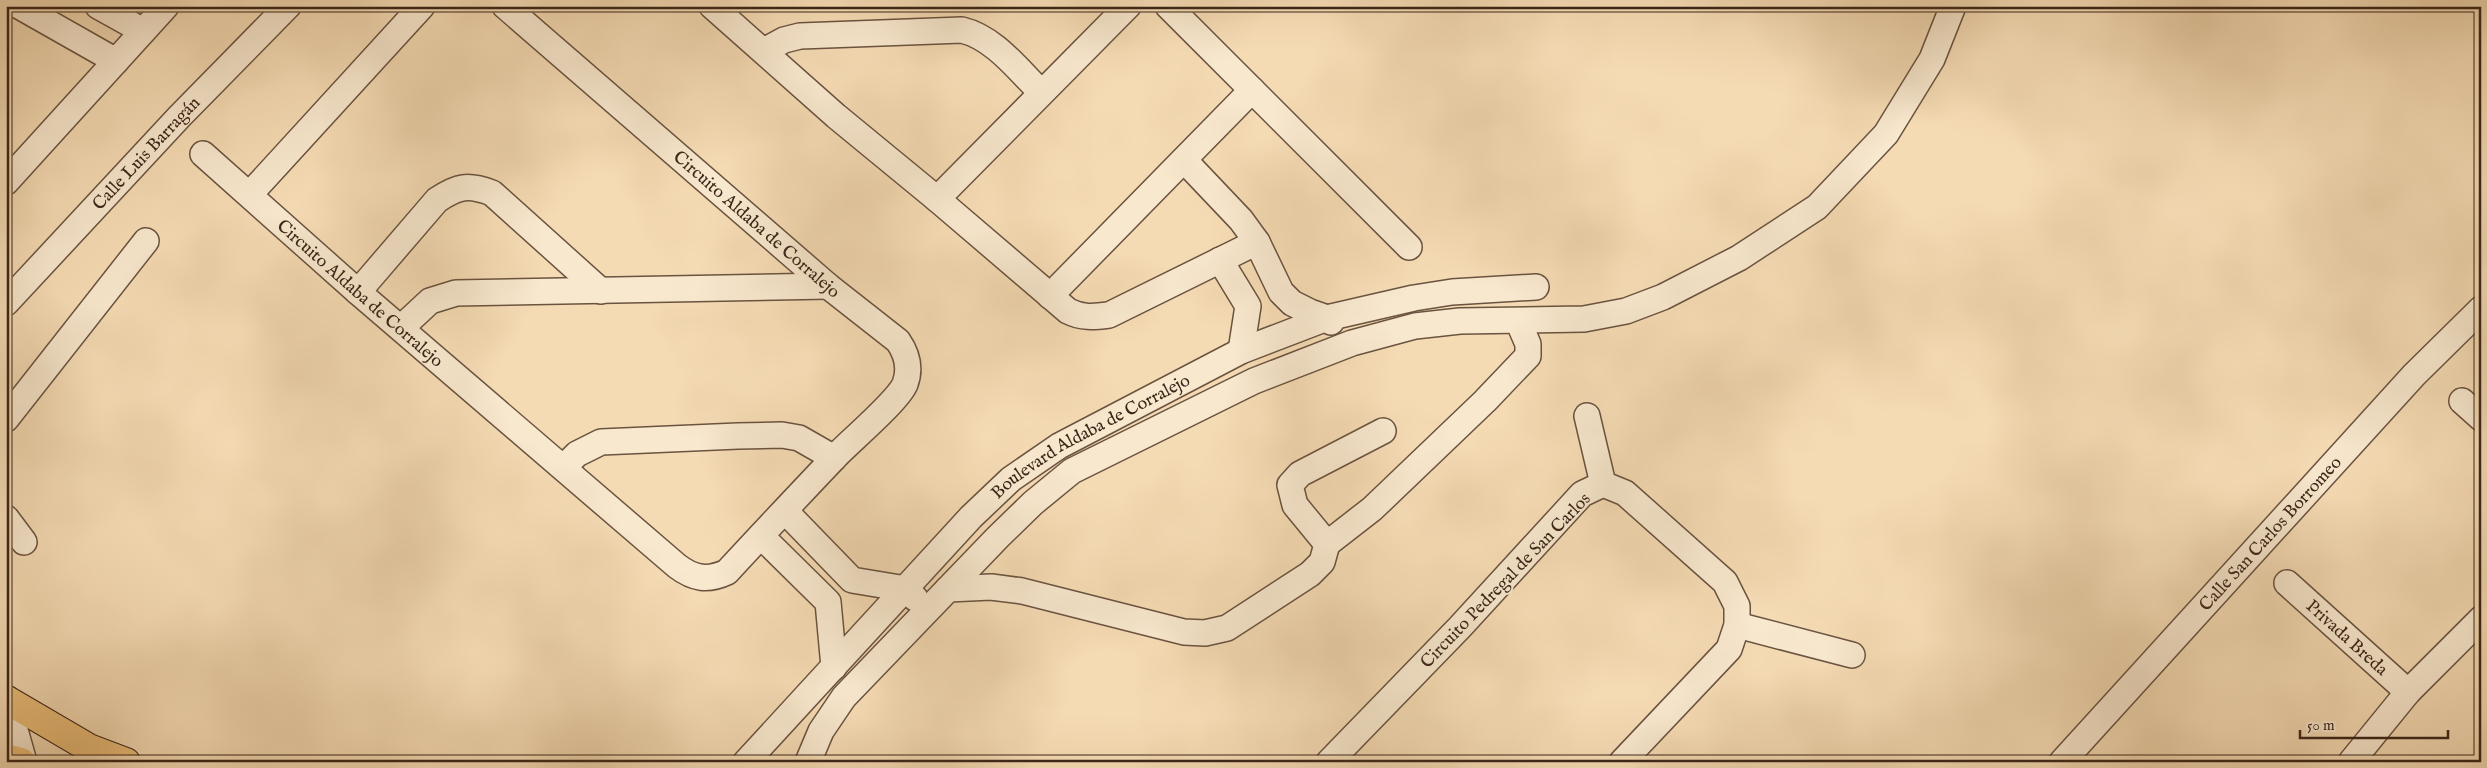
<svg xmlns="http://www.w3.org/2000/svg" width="2487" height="768" font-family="'IM FELL English',serif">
  <rect width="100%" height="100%" fill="#f5dbb4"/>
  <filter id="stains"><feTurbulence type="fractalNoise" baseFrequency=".004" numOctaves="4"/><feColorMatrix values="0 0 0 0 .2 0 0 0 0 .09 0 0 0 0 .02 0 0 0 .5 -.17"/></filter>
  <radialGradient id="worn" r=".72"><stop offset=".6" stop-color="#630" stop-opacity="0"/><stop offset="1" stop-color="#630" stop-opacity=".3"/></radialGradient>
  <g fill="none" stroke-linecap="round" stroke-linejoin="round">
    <g stroke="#6a5340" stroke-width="28">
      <g id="minor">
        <path d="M19,6L116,61"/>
        <path d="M98,6L143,31"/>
        <path d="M712,6L836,116L937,199L1068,311C1082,318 1093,317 1109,315L1257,242"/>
        <path d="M1168,6L1409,247"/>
        <path d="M764,51L784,40L800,36L962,30C995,38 1018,70 1041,92"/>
        <path id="s1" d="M203,154L358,292L677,566C694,579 708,581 727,572C762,534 798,496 834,458C849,442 898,401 905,384C911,368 907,354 898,341L828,286L505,6"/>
        <path d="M1184,160L1241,220L1257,242L1281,292L1292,303L1310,312L1327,318L1331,322"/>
        <path d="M6,182L166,6"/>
        <path d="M250,194L422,6"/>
        <path d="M937,199L1128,6"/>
        <path d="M1220,260L1248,306L1241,351"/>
        <path d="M358,292L437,200C458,186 468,184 492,193L601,291"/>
        <path d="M1050,296L1252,90"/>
        <path id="s2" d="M6,303L179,117L288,6"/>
        <path d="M401,328L430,301L456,293L828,286"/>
        <path d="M2462,401L2481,418"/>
        <path d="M1587,416L1603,484"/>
        <path d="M6,419L146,241"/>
        <path d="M564,467L577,454L601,442L738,436L782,435L799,438L834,458"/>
        <path d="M785,511L852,580L906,589L915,598"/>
        <path d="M6,518L24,542"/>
        <path d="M761,536L828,602L834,667"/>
        <path d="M1327,544L1295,505L1290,485L1300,474L1383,431"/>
        <path id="s3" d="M2287,583L2408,692"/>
        <path d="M948,589L991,587L1022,591L1184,632L1205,633L1227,628L1310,574L1322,562L1327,544L1372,509L1485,401L1528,356V344L1518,321"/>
        <path d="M1737,625L1852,655"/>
        <path d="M6,698L24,762"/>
        <path id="s4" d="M746,762L971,517L1011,479L1059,446L1241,351L1327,318L1414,298L1452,292L1536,287"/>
        <path d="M808,762L821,731L844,697L998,537L1033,503L1072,471L1254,381L1352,343L1415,326L1460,321L1584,319L1626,311L1663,297L1739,258L1817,207L1886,134L1932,59L1953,6"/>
        <path d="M1329,762L1460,627L1582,494L1603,484L1625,493L1725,582L1737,606V625L1729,649L1622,762"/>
        <path id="s5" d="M2062,762L2414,375L2481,309"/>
        <path d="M2351,762L2408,692L2481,619"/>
      </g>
    </g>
    <g stroke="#3b2619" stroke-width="30">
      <g id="major">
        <path d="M7,700L89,748L126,762"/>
        <path d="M6,758L21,762"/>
      </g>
    </g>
    <use href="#minor" stroke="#f8e8ce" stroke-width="25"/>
    <use href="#major" stroke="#eabe7a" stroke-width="28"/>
  </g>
  <g text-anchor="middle" stroke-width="4" stroke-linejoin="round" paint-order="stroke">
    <g font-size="18" fill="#3b2619" stroke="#f8e8ce">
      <text dy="6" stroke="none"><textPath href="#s2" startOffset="205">Calle Luis Barragán</textPath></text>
      <text transform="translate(757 224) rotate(41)" y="6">Circuito Aldaba de Corralejo</text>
      <text dy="6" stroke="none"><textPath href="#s1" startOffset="210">Circuito Aldaba de Corralejo</textPath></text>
      <text dy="6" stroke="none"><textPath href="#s4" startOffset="478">Boulevard Aldaba de Corralejo</textPath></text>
      <text dy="6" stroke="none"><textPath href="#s5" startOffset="309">Calle San Carlos Borromeo</textPath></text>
      <text transform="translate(1505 580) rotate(-46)" y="6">Circuito Pedregal de San Carlos</text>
      <text dy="6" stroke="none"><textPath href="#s3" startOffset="81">Privada Breda</textPath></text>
    </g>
  </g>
  <rect width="2487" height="768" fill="none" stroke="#f5dbb4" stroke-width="25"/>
  <rect x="8" y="8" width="2472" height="753" fill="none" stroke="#3b2619" stroke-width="2.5"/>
  <rect x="12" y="12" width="2462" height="743" fill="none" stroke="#3b2619"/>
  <path d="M2300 730v8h148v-8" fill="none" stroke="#3b2619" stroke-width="2.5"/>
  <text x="2307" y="730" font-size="15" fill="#3b2619" stroke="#f8e8ce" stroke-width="4" paint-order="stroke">50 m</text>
  <rect width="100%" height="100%" filter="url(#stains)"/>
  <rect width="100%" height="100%" fill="url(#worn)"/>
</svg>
